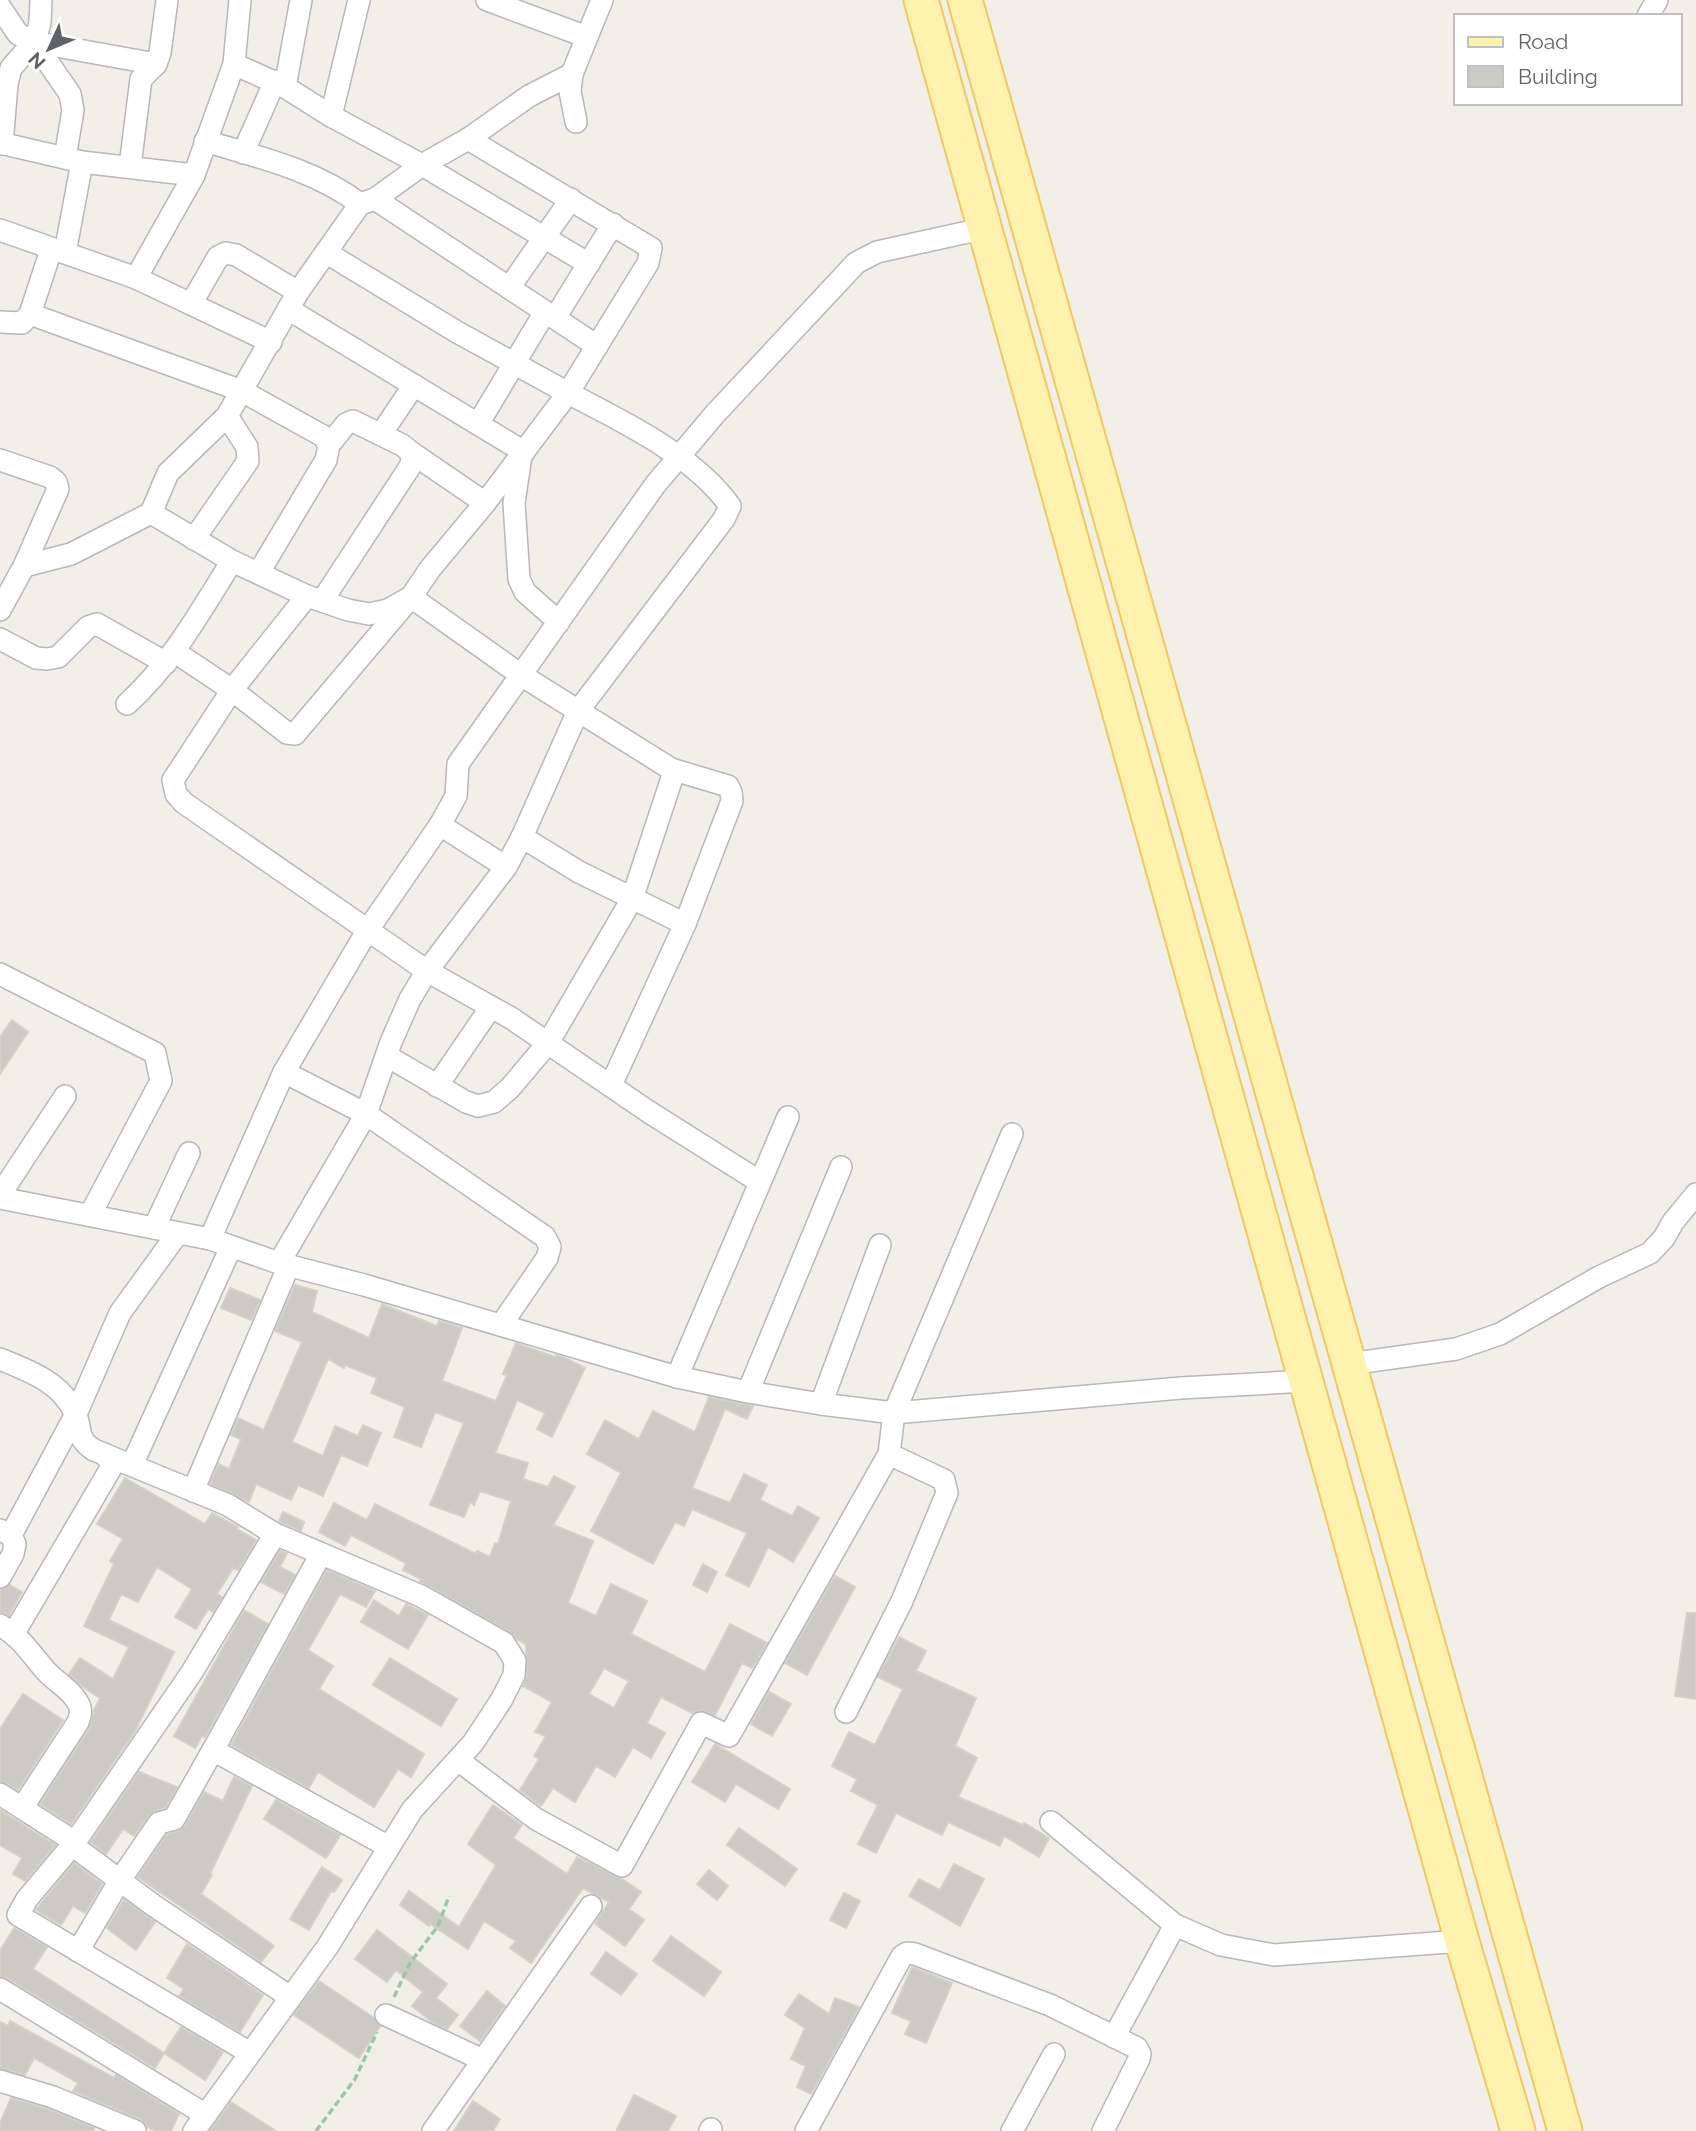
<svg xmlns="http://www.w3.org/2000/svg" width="1696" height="2131" font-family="Raleway,sans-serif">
  <rect width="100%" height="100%" fill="#f1efe8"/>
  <g fill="#cccac5" stroke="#d6d1c6" stroke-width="2" fill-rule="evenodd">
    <path d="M12,1020L28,1032L0,1074V1037Z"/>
    <path d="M295,1285L317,1291L312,1312L369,1338L382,1304L437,1326L439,1321L462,1328L442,1381L496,1401L507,1375L503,1374L516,1343L555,1357L556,1355L565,1358L585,1368L552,1437L537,1429L545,1413L517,1400L495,1453L528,1463L523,1479L548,1487L554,1476L575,1487L553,1525L593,1541L568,1603L596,1616L611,1584L647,1601L631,1634L705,1672L730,1624L767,1643L752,1668L742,1663L715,1715L701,1710L692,1713L661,1697L647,1723L665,1733L651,1758L633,1747L615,1777L596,1766L575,1802L553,1788L541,1806L520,1790L539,1759L534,1756L546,1736L535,1732L552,1702L523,1686L527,1676L526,1644L518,1640L510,1632L420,1581L421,1579L403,1570L406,1563L351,1535L345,1546L319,1532L334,1503L367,1520L375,1504L476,1554L477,1551L490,1557L495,1543L498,1544L511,1501L480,1491L474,1505L470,1502L464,1517L430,1505L464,1423L435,1412L421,1447L394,1437L405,1407L371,1393L377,1378L345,1365L344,1368L328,1359L292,1442L323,1456L335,1426L358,1436L363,1425L381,1433L367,1466L341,1455L323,1496L298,1485L291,1500L256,1484L249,1502L210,1484L219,1464L229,1469L241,1439L231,1435L238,1418L264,1430L302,1342L275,1331ZM604,1668L629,1681L614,1708L589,1694Z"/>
    <path d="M230,1288L260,1300L251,1320L221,1308Z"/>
    <path d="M709,1397L753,1406L747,1419L725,1409L692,1488L730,1503L744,1474L767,1485L760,1500L792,1516L798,1506L819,1518L793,1562L768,1547L749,1587L726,1575L747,1533L692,1509L684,1526L675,1522L653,1564L591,1531L621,1473L587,1454L605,1420L639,1439L653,1411L695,1432Z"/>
    <path d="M125,1478L205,1524L212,1513L238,1527L237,1529L256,1540L238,1570L233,1568L217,1594L222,1597L213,1612L208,1609L196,1629L175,1617L192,1589L157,1567L138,1602L121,1594L109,1620L174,1652L135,1731L71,1824L40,1804L89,1729L94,1710L100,1698L83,1687L69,1674L80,1658L113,1679L129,1647L84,1626L114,1564L110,1561L123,1539L97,1524Z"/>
    <path d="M283,1512L304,1522L301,1531L279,1521Z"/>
    <path d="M280,1551L287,1553L280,1567L295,1575L284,1594L261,1582Z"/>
    <path d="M703,1564L717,1572L707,1592L693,1585Z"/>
    <path d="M327,1570L375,1591L366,1607L340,1594L308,1650L333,1666L319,1689L424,1754L411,1777L398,1769L374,1807L318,1772L309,1788L231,1745Z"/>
    <path d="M835,1576L855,1587L807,1675L785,1663Z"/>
    <path d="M10,1585L22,1592L9,1615L0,1612V1590Z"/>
    <path d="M374,1600L399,1616L406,1604L428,1615L408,1649L361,1622Z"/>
    <path d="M244,1610L268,1624L205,1737L202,1736L195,1748L174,1736Z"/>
    <path d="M1687,1613H1696V1699L1675,1696Z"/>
    <path d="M899,1637L926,1651L916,1671L976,1698L955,1746L977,1758L958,1797L1023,1825L1024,1823L1049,1838L1039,1857L1004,1836L1000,1846L948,1822L942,1835L896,1813L876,1853L858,1844L878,1805L851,1791L857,1779L832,1766L849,1732L875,1745L903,1689L878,1677Z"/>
    <path d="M390,1658L457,1699L441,1726L373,1685Z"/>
    <path d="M769,1692L791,1704L772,1736L751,1724Z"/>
    <path d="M23,1694L63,1720L18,1790L0,1781V1729Z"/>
    <path d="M715,1744L790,1789L778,1809L736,1784L725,1802L692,1782Z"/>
    <path d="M139,1772L177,1787L165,1808L149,1815L134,1836L123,1829L106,1854L91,1842Z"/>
    <path d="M234,1777L252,1786L210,1874L212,1875L201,1894L274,1946L261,1962L138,1877L167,1834L178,1831L185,1826L204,1792L223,1801Z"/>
    <path d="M276,1800L340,1835L326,1858L264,1819Z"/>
    <path d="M493,1805L522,1825L513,1838L567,1874L577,1857L622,1879L641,1892L629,1909L644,1920L625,1946L595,1924L609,1902L583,1888L531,1963L510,1948L516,1941L484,1921L468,1949L430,1924L429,1926L400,1905L409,1891L459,1927L496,1865L468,1844Z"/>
    <path d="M0,1810L55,1845L25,1881L13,1874L22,1858L0,1845Z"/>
    <path d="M739,1828L797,1869L785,1886L727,1845Z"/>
    <path d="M74,1863L102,1884L85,1913L73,1906L61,1925L36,1910Z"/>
    <path d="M954,1864L984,1879L960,1926L909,1896L919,1879L940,1890Z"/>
    <path d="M322,1867L342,1880L334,1892L331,1891L309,1930L290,1919Z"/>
    <path d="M709,1870L728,1886L717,1900L697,1884Z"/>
    <path d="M844,1893L860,1901L846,1928L830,1920Z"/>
    <path d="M124,1900L155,1922L136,1950L107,1928Z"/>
    <path d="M14,1928L47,1947L33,1969L164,2053L155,2068L7,1978L0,1976V1951Z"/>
    <path d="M377,1930L447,1984L436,1998L458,2015L447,2029L432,2022L412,2006L423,1992L396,1970L387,1982L355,1959Z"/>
    <path d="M671,1936L721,1972L704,1996L653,1961Z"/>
    <path d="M187,1944L263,1995L240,2032L179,1996L184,1989L167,1978Z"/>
    <path d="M606,1952L637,1974L621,1995L591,1974Z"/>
    <path d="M912,1967L952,1983L926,2043L905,2034L911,2021L892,2013Z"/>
    <path d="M319,1981L374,2018L380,2026L359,2058L294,2015Z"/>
    <path d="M487,1991L505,2006L480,2041L460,2026Z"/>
    <path d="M799,1994L829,2014L835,1998L859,2007L811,2094L797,2087L806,2066L791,2059L805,2028L785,2015Z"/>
    <path d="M10,2021L114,2078L116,2075L179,2114L171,2131H156L147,2127L140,2119L73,2091L78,2083L34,2058L25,2075L0,2068V2022L8,2026Z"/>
    <path d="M181,2027L223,2052L205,2080L164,2053Z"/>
    <path d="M634,2095L676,2116L668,2131H616Z"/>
    <path d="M11,2098L51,2110L94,2128L93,2131H0V2123Z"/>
    <path d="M473,2101L500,2119L493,2131H454Z"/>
    <path d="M231,2102L276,2131H210Z"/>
  </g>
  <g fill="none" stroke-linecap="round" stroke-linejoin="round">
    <g stroke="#b5b8bc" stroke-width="24">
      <g id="street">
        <path d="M487,0L587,37"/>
        <path d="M0,7L18,34L34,42L70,94L73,110L65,158"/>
        <path d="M1648,16L1657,0"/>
        <path d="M34,42L156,64"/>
        <path d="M234,64L285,87L331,116L422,165L589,264"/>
        <path d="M285,87L301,0"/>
        <path d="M331,116L359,0"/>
        <path d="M576,122L570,91L572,74L602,0"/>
        <path d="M205,141C258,157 316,170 360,204"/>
        <path d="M0,143L82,162L194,175"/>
        <path d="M2,144L7,84L11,68L34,42L40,23L41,0"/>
        <path d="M243,153L275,81"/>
        <path d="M130,166L141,79L156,64L160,53L167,0"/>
        <path d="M375,199L597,346"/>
        <path d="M0,230L136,278L271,342"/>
        <path d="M65,253L82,162"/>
        <path d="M327,253L457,332L568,393L648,263L651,248L468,139"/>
        <path d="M136,278L194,175L234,64L240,0"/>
        <path d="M509,288L571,199"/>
        <path d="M191,304L218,257L226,253L236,255L298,292"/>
        <path d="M288,309L524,452"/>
        <path d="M30,314L242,391L323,436L329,445L326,460L259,572"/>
        <path d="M555,318L613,224"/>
        <path d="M0,322L22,323L30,314L51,250"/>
        <path d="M478,424L545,312"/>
        <path d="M381,434L414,385"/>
        <path d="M412,453L485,503"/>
        <path d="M521,456L514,503L519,579L525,592L559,622"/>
        <path d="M0,460L50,477L56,482L58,489L24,566L0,610"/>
        <path d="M151,513L232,561L307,596L348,610L369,614L388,610L411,597L521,675L671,769L673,775L632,899L548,1043L510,1088L494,1102L478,1106L466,1102L387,1056"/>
        <path d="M194,539L248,461L247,447L227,416"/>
        <path d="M24,566L71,554L151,513L168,473L227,416L298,292L360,204L375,199L422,165L468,139L529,96L572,74"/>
        <path d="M307,596L232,690L173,780L176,794L184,803L427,971L511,1018L649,1112L760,1182"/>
        <path d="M322,601L411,465L412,453L402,445L353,421L346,424L329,445"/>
        <path d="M0,639L36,658L47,659L58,657L88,627L97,624L166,663"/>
        <path d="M175,652L232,690L287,733L295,734L411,597L430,569L485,503L568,393C622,421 695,456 730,506L724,519L578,711L522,837L506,867L427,971L410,999L391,1042L366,1114L279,1263"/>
        <path d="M127,704C172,663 200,612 232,561"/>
        <path d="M440,825L506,867"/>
        <path d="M522,837L579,872L685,924"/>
        <path d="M0,974L155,1053L161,1081L90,1215"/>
        <path d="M284,1072L366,1114L545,1237L550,1247L547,1258L501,1325"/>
        <path d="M611,1085L685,924L732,801L731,792L728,786L671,769"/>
        <path d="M437,1086L491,1007"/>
        <path d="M0,1195L65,1096"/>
        <path d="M0,1198L210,1239L279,1263L364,1285L677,1377L748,1392L821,1404L894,1413L1181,1388L1306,1381"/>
        <path d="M154,1228L189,1153"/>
        <path d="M210,1239L284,1072L367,931L440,825L456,796L458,764L655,485L715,414L856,263L877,252L986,228"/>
        <path d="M0,1359C29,1371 61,1382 75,1413C83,1430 75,1438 94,1450L228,1505L275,1534L421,1596L504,1643L515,1661L514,1675L502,1699L473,1743L412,1810L328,1946L194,2131"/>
        <path d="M1349,1364L1456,1349L1500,1334L1599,1277L1650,1253L1664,1238L1673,1222L1696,1194"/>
        <path d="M677,1377L788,1117"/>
        <path d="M748,1392L841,1167"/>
        <path d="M821,1404L880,1245"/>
        <path d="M132,1465L231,1247"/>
        <path d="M193,1491L289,1265"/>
        <path d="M0,1530L11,1535L15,1544L13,1554L0,1577"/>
        <path d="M11,1535L76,1414L120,1313L178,1233"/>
        <path d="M321,1554L213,1750L389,1847"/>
        <path d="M0,1625C21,1637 30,1653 46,1671C55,1681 70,1689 77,1701C82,1709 81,1714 78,1722L22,1808"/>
        <path d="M14,1633L111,1468L110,1460L104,1454"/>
        <path d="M846,1712L902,1601L947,1493L944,1480L889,1454"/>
        <path d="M458,1760L536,1819L622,1866L701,1723L729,1736L889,1454L894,1413L1012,1134"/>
        <path d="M0,1794L75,1842"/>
        <path d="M1051,1822L1175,1925L1221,1945L1274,1955L1462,1941"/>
        <path d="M72,1845L153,1905L290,1997"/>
        <path d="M78,1951L120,1880L159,1823L174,1819L213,1750"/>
        <path d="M0,1989L206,2115"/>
        <path d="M386,2015L483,2060L433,2131"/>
        <path d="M1114,2037L1175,1925"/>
        <path d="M250,2053L18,1915L27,1899L75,1842L192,1672L275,1534"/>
        <path d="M483,2060L591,1906"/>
        <path d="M0,2081L53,2097L135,2131"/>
        <path d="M710,2131L711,2129"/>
        <path d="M806,2131L902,1956L907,1953L915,1954L1050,2005L1137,2048L1140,2054L1139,2059L1103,2131"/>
        <path d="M1012,2131L1054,2054"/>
      </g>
    </g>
    <g stroke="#f2c960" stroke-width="37">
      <g id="primary">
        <path d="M921,0L1462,1941L1518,2131"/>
        <path d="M965,0L1565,2131"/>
      </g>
    </g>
    <g stroke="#9cc7a9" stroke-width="3.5" stroke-dasharray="7 3.5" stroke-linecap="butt">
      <path d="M394,1997L410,1963L438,1926L449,1896"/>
      <path d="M316,2131L355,2079L377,2032"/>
    </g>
    <use href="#street" stroke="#fff" stroke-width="21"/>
    <use href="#primary" stroke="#fff2af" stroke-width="33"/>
  </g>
  <rect x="1454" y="14" width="228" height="91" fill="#ffffff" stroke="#bfc1c3" stroke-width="2"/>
  <rect x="1468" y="37" width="35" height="10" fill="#fff2af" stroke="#bfc1c3" stroke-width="2"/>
  <text x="1518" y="49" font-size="21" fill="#5f6368">Road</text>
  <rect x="1468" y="66" width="35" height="21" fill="#cccac5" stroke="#bfc1c3" stroke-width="2"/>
  <text x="1518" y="84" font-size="21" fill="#5f6368">Building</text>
  <g transform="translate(49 49) rotate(226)" stroke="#ffffff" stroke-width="5" paint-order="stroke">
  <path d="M0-5L12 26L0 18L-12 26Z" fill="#5f6368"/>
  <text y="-10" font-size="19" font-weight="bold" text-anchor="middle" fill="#5f6368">N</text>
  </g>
</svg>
